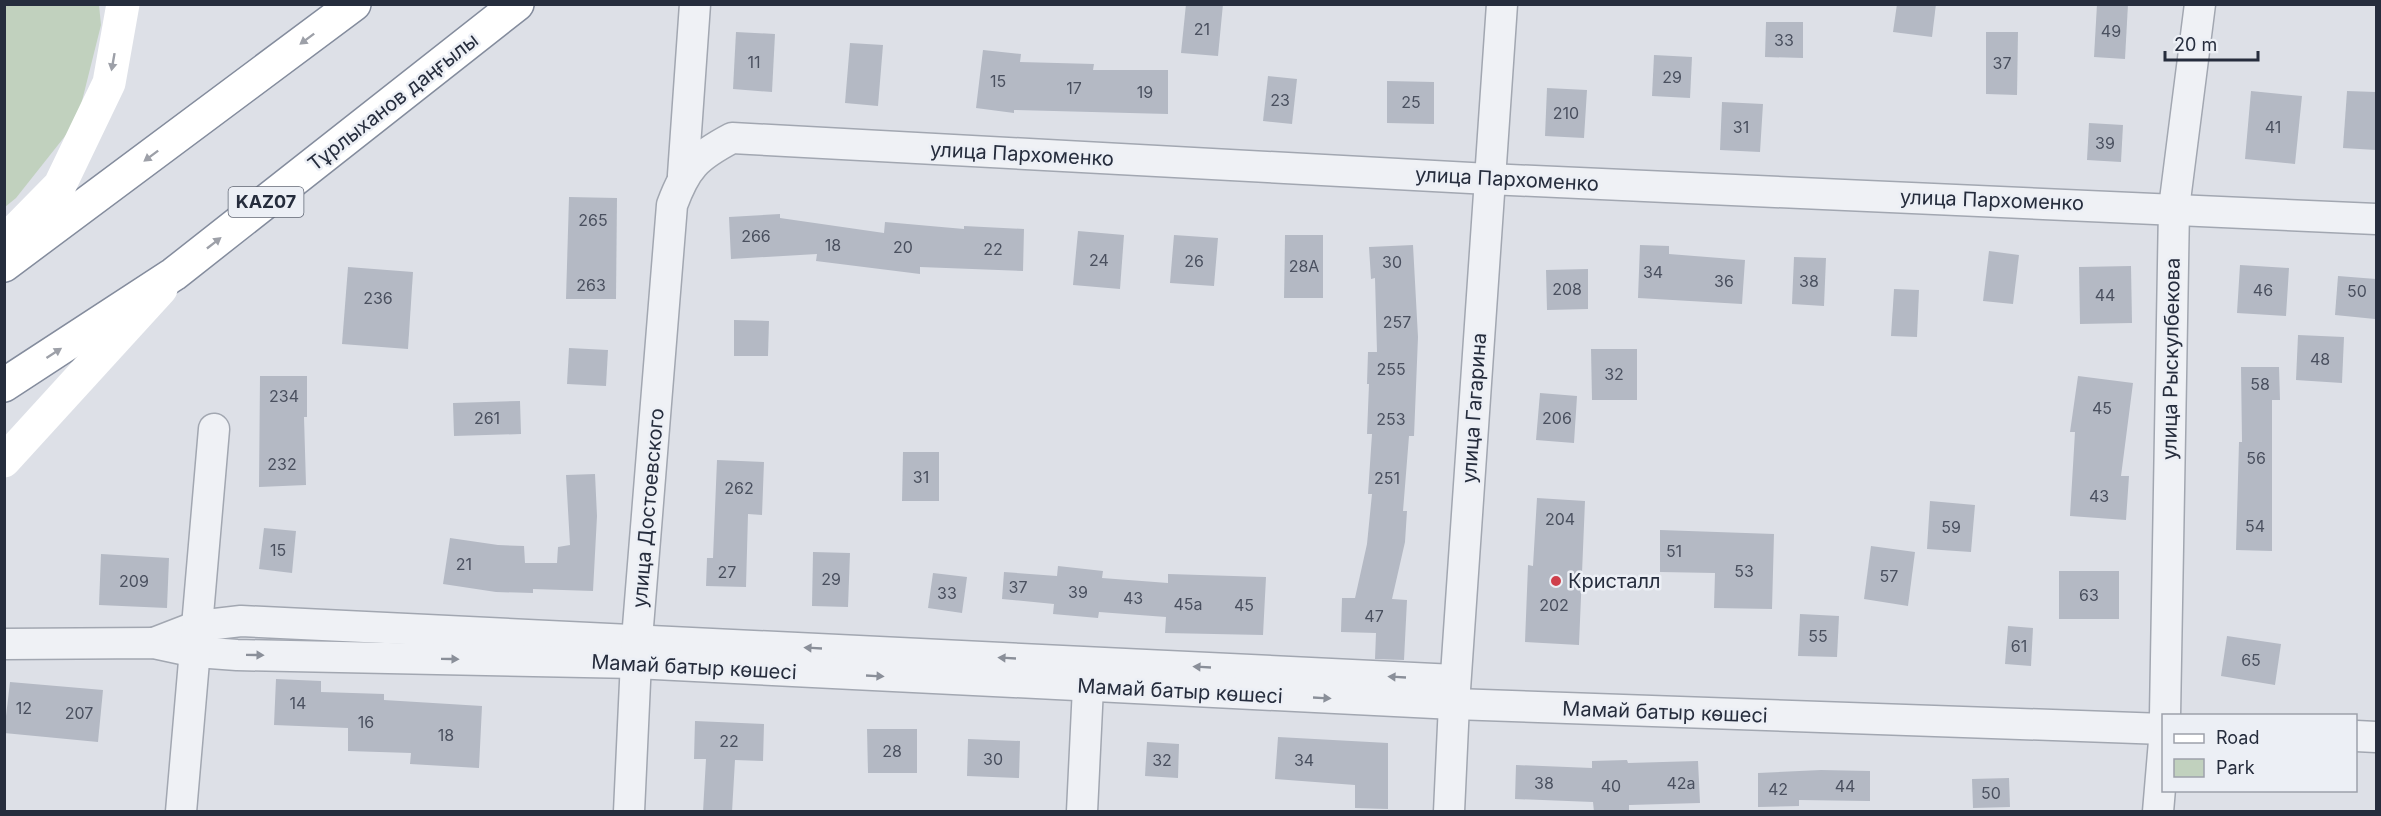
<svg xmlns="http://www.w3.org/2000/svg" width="2381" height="816" font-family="Inter,sans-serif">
  <rect width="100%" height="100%" fill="#dde0e7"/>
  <path fill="#c1d1be" d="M5,5H99L101,25L77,121L16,198L5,207Z"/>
  <g fill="#b4b9c4">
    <path d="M1186,4H1223L1218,56L1181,53Z"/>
    <path d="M1897,4H1936L1932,37L1893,32Z"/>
    <path d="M2097,4H2128L2125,59L2094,57Z"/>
    <path d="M1766,22H1803V58L1765,57Z"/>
    <path d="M736,32L775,34L772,92L733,89Z"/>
    <path d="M1986,32H2018L2017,95L1986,94Z"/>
    <path d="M850,43L883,45L878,106L845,103Z"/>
    <path d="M983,50L1021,54L1020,62L1094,64L1093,70H1168V114L1014,110V113L976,108Z"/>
    <path d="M1654,55L1692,57L1690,98L1652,96Z"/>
    <path d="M1268,76L1297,79L1292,124L1263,121Z"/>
    <path d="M1387,81L1434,82V124L1387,123Z"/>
    <path d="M1547,88L1587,90L1584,138L1545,136Z"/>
    <path d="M2251,91L2302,96L2295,164L2245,159Z"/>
    <path d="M2347,91L2376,92V150L2343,148Z"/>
    <path d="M1722,102L1763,104L1760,152L1720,150Z"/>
    <path d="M2089,123L2123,125L2121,162L2087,160Z"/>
    <path d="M569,197L617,198L616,299H566Z"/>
    <path d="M780,214V218L884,233L885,222L964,229V226L1024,229L1023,271L920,267V274L816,261L817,254L731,259L729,217Z"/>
    <path d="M1078,231L1124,235L1120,289L1073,285Z"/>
    <path d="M1174,235L1218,238L1214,286L1170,283Z"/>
    <path d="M1285,235H1323V298H1284Z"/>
    <path d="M1413,245L1418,337L1414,436H1409L1403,511H1407L1405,542L1392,599L1407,600L1404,660L1375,659L1376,633L1341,632L1342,598H1355L1367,544L1372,494H1368L1372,434H1367L1369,384H1367L1368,352H1377L1375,278L1371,279L1369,247Z"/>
    <path d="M1640,245L1669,246V254L1745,260L1742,304L1638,298Z"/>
    <path d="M1989,251L2019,255L2013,304L1983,301Z"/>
    <path d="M1794,257L1826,258L1824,306L1792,304Z"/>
    <path d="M2240,265L2289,268L2286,316L2237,313Z"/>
    <path d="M2131,266L2132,323L2080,324L2079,267Z"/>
    <path d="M348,267L413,272L408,349L342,344Z"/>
    <path d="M1588,269V309L1547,310L1546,270Z"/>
    <path d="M2338,276L2376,279L2375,319L2335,315Z"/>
    <path d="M1894,289L1919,290L1917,337L1891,336Z"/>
    <path d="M734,320L769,321L768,356H734Z"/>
    <path d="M2298,335L2344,337L2342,383L2296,380Z"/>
    <path d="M569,348L608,350L606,386L567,384Z"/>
    <path d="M1591,349H1637V400H1592Z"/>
    <path d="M2241,367H2279L2280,400H2272V551L2236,550L2239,442H2242Z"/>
    <path d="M260,376H307V417H304L306,485L259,487Z"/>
    <path d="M2078,376L2133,383L2121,476H2129L2126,520L2070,516L2075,432H2070Z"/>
    <path d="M1540,393L1577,396L1574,443L1536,440Z"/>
    <path d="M520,401L521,434L454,436L453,403Z"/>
    <path d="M903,452H939V501H902Z"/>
    <path d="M717,460L764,462L762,515L748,514L746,587L706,586L707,558H713Z"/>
    <path d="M595,474L597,516L593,591L533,589V593L496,592L443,584L450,538L498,545L524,546L525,563H557L558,547L570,545L566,475Z"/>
    <path d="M1537,498L1585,501L1579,645L1525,642L1528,565L1533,566Z"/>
    <path d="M1930,501L1975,505L1971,552L1927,549Z"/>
    <path d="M264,528L296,531L292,573L259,569Z"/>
    <path d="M1660,530L1774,534L1772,609L1714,608L1715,573L1660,572Z"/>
    <path d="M1871,546L1915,552L1908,606L1864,599Z"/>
    <path d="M813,552L850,553L848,607L812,606Z"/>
    <path d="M101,554L169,558L167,608L99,605Z"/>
    <path d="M1058,566L1103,571L1102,578L1168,583V574L1266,577L1263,635L1165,633L1166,617L1099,612L1098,618L1053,614L1054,604L1002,599L1004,572L1057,576Z"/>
    <rect x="2059" y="571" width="60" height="48"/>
    <path d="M933,573L967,577L962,613L928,608Z"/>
    <path d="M1800,614L1839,616L1837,657L1798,656Z"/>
    <path d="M2008,626L2033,628L2031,666L2005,664Z"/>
    <path d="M2227,636L2281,644L2275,685L2221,676Z"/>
    <path d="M276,679L321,681V692L384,694V700L482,706L479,768L410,764L411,753L348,751V728L274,725Z"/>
    <path d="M10,682L103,690L98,742L4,733Z"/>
    <path d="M695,721L764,724L763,761L735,760L732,812H703L706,759H694Z"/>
    <path d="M867,729H917V773H868Z"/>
    <path d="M1278,737L1388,743V809L1355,808V785L1275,779Z"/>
    <path d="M968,739L1020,741L1019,778L967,776Z"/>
    <path d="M1147,742L1179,744L1178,778L1145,776Z"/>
    <path d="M1627,760L1628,763L1698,761L1700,803L1629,805V812H1594L1593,802L1515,799L1516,765L1592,768V761Z"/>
    <path d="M1821,770L1870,771V801L1799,800V806L1758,807V773Z"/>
    <path d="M2009,778L2010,807L1973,808L1972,779Z"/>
  </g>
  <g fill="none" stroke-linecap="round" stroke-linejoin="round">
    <g stroke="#a2a7b1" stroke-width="33">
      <g id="minor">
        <path d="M683,175L695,4"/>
        <path d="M154,643L198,626L241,621L1455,680"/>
        <path d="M4,644L154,643L196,652L237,655L635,663L1454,704L2164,729"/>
        <path d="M2165,716L2174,208L2200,4"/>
        <path d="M2356,736L2376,737"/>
        <path d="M181,812L214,429"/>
        <path d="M629,812L637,639L672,205C686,167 696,157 732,138L1489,179L2376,219"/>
        <path d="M1082,812L1088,687"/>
        <path d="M1449,812L1454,704L1502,4"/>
        <path d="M2158,812L2164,741"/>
      </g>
    </g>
    <g stroke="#848c9d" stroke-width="36">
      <g id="trunk">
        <path d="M4,265L354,4"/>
        <path d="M4,385L174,274L517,4"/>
      </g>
    </g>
    <use href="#minor" stroke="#eff1f5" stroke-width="30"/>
    <g stroke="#fff" stroke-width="33">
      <path d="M4,242L60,185L109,83L123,4"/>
      <path d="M4,461L161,289"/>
    </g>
    <use href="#trunk" stroke="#fff" stroke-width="33"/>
  </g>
  <defs><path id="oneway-solid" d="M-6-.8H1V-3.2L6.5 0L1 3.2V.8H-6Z" transform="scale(1.5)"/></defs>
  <g fill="#9da0a8">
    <use href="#oneway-solid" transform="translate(307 39) rotate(143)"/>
    <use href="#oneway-solid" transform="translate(113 62) rotate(100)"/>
    <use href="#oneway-solid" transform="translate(151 156) rotate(143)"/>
    <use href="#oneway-solid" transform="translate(214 243) rotate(-38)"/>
    <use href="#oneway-solid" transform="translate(54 353) rotate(-33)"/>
  </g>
  <g fill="#8a8f99">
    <use href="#oneway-solid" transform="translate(813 648) rotate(-177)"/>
    <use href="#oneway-solid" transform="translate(255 655) rotate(1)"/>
    <use href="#oneway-solid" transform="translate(1007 658) rotate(-177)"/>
    <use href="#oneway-solid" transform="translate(450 659) rotate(1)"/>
    <use href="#oneway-solid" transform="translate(1202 667) rotate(-177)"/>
    <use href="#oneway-solid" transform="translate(875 676) rotate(3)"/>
    <use href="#oneway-solid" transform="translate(1397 677) rotate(-177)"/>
    <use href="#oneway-solid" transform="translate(1322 698) rotate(3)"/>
  </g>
  <circle fill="#cf3f4b" stroke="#eceff5" stroke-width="2" cx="1556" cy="581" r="6"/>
  <g text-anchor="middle" stroke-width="5" stroke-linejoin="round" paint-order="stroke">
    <g font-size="16" fill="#4a505f">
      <text x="1202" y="35">21</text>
      <text x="2111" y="37">49</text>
      <text x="1784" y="46">33</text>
      <text x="754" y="68">11</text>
      <text x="2002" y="69">37</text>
      <text x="1672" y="83">29</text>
      <text x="998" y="87">15</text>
      <text x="1074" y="94">17</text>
      <text x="1145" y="98">19</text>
      <text x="1280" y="106">23</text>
      <text x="1411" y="108">25</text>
      <text x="1566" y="119">210</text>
      <text x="1741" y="133">31</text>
      <text x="2273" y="133">41</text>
      <text x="2105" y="149">39</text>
      <text x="593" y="226">265</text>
      <text x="756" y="242">266</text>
      <text x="833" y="251">18</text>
      <text x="903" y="253">20</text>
      <text x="993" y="255">22</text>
      <text x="1099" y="266">24</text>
      <text x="1194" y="267">26</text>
      <text x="1392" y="268">30</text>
      <text x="1304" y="272">28А</text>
      <text x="1653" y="278">34</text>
      <text x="1724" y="287">36</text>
      <text x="1809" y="287">38</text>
      <text x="591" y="291">263</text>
      <text x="1567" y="295">208</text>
      <text x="2263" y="296">46</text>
      <text x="2357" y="297">50</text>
      <text x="2105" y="301">44</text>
      <text x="378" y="304">236</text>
      <text x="1397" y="328">257</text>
      <text x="2320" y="365">48</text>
      <text x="1391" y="375">255</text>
      <text x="1614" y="380">32</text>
      <text x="2260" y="390">58</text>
      <text x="284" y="402">234</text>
      <text x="2102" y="414">45</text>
      <text x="487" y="424">261</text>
      <text x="1557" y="424">206</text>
      <text x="1391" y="425">253</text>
      <text x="2256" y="464">56</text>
      <text x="282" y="470">232</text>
      <text x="921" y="483">31</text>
      <text x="1387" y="484">251</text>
      <text x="739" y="494">262</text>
      <text x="2099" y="502">43</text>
      <text x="1560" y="525">204</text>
      <text x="2255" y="532">54</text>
      <text x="1951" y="533">59</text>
      <text x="278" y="556">15</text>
      <text x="1674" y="557">51</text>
      <text x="464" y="570">21</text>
      <text x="1744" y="577">53</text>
      <text x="727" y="578">27</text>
      <text x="1889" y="582">57</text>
      <text x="831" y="585">29</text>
      <text x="134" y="587">209</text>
      <text x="1018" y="593">37</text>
      <text x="1078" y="598">39</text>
      <text x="947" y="599">33</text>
      <text x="2089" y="601">63</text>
      <text x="1133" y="604">43</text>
      <text x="1188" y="610">45а</text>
      <text x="1244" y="611">45</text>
      <text x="1554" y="611">202</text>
      <text x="1374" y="622">47</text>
      <text x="1818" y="642">55</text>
      <text x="2019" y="652">61</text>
      <text x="2251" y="666">65</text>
      <text x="298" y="709">14</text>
      <text x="24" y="714">12</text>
      <text x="79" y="719">207</text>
      <text x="366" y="728">16</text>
      <text x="446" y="741">18</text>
      <text x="729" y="747">22</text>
      <text x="892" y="757">28</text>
      <text x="993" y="765">30</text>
      <text x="1162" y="766">32</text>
      <text x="1304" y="766">34</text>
      <text x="1544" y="789">38</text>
      <text x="1681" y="789">42а</text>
      <text x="1611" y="792">40</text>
      <text x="1845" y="792">44</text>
      <text x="1778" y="795">42</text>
      <text x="1991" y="799">50</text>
    </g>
    <rect fill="#eceff5" stroke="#616774" stroke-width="1.5" x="228.5" y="187" width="75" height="30" rx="4.5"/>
    <g font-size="18" font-weight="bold" fill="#262d3d">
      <text x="266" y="208">KAZ07</text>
    </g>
    <g font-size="20" fill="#262d3d" stroke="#eceff5">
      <text transform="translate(393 102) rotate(-38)" y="7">Тұрлыханов даңғылы</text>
      <text transform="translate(1022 154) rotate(3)" y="7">улица Пархоменко</text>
      <text transform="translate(1507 179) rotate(3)" y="7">улица Пархоменко</text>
      <text transform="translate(1992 200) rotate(2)" y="7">улица Пархоменко</text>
      <text transform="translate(2171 359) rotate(-89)" y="7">улица Рыскулбекова</text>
      <text transform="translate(1474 408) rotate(-86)" y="7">улица Гагарина</text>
      <text transform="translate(648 508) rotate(-85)" y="7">улица Достоевского</text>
      <text transform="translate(694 667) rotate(3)" y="7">Мамай батыр көшесі</text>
      <text transform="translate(1180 691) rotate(3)" y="7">Мамай батыр көшесі</text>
      <text transform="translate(1665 712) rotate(2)" y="7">Мамай батыр көшесі</text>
    </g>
    <g font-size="20" fill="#262d3d" stroke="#eceff5" text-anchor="start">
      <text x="1568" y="588">Кристалл</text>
    </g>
  </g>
  <rect width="2381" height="816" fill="none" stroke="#262d3d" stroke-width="12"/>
  <rect x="2162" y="714" width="195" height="78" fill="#eceff5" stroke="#9da1ab" stroke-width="1.5"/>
  <rect x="2174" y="734" width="30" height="9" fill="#ffffff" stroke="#9da1ab" stroke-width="1.5"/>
  <text x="2216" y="744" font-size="18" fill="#262d3d">Road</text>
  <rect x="2174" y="759" width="30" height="18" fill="#c1d1be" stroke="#9da1ab" stroke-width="1.5"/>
  <text x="2216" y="774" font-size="18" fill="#262d3d">Park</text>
  <path d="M2165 51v9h93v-9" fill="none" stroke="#262d3d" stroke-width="3"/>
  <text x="2174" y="51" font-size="18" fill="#262d3d" stroke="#eceff5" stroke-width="4.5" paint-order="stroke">20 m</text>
</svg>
